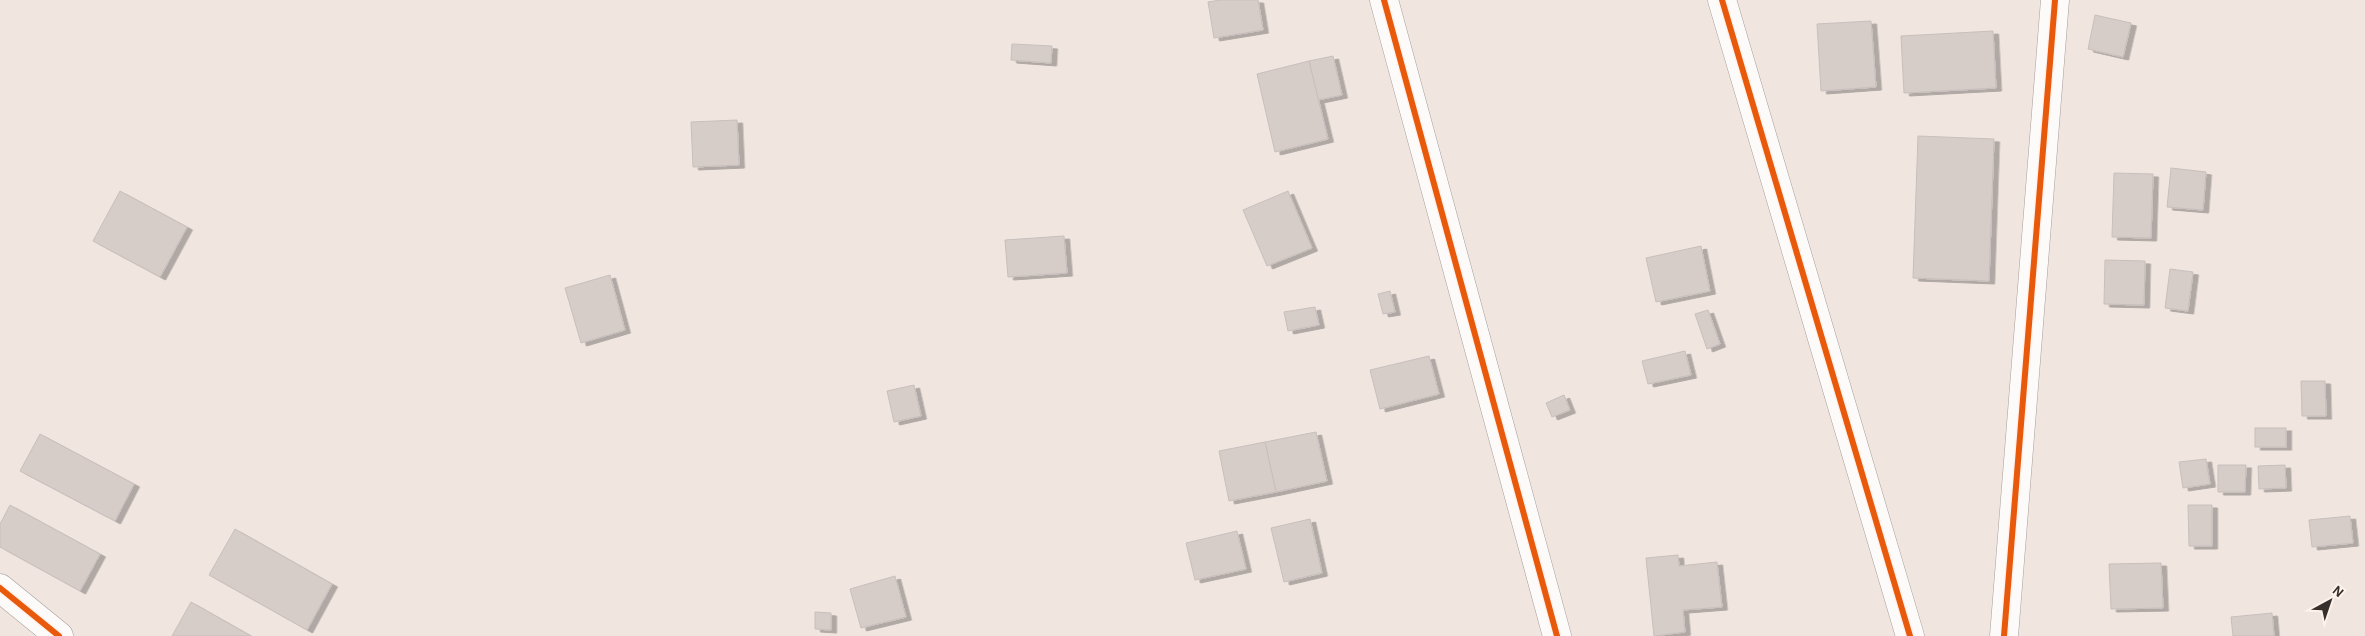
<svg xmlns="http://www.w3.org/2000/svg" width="2365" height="636" font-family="'Alegreya Sans',sans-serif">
  <defs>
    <filter id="shadow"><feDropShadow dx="5.5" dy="3" stdDeviation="0" flood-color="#0004"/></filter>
  </defs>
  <rect width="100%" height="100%" fill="#f0e5df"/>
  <g fill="#d6cdc9" stroke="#c8bfbc" filter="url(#shadow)">
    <path d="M1220,0H1258L1263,30L1214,38L1208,2Z"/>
    <path d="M2095,15L2131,23L2123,57L2088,49Z"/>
    <path d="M1871,21L1876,87L1821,91L1817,24Z"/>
    <path d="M1993,31L1996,88L1904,93L1901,36Z"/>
    <path d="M1012,44L1052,46L1051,63L1011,60Z"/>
    <path d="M1333,56L1342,95L1318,100L1309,61Z"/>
    <path d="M1309,61L1328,139L1275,152L1257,74Z"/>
    <path d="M737,120L739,165L693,167L691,122Z"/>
    <path d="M1918,136L1994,139L1989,281L1913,278Z"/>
    <path d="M2171,168L2206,172L2203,210L2167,207Z"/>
    <path d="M2114,173L2153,174L2151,238L2112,237Z"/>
    <path d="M120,191L187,227L160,277L93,241Z"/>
    <path d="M1288,191L1312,248L1267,266L1243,210Z"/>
    <path d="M1064,236L1067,273L1008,277L1005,240Z"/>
    <path d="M1701,246L1710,291L1656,302L1646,258Z"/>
    <path d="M2105,260L2145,261L2144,305L2104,304Z"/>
    <path d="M2170,269L2193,272L2188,311L2165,308Z"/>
    <path d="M610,275L625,330L581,343L565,288Z"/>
    <path d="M1390,291L1395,312L1383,314L1378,294Z"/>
    <path d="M1315,307L1319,325L1288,331L1284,312Z"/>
    <path d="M1708,310L1720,344L1707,349L1695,314Z"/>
    <path d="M1685,351L1691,375L1648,384L1642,361Z"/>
    <path d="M1429,356L1439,394L1380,409L1370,370Z"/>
    <path d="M2301,381H2325L2326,416H2302Z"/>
    <path d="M914,385L921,416L894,422L887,391Z"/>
    <path d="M1564,395L1570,410L1552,417L1546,403Z"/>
    <rect x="2255" y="428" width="31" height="19"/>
    <path d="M1316,432L1327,481L1276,492L1265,442Z"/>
    <path d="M40,434L134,484L115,521L20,471Z"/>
    <path d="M1265,442L1276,492L1229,501L1219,451Z"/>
    <path d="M2206,459L2210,484L2183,488L2179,462Z"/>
    <path d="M2218,465H2246L2245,492H2218Z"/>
    <path d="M2285,465L2286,488L2259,489L2258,466Z"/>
    <path d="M10,505L100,554L80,591L0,547V524Z"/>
    <path d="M2188,505H2212V546H2189Z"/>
    <path d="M2350,516L2353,543L2312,547L2309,520Z"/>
    <path d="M1310,519L1322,573L1284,582L1271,528Z"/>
    <path d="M235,529L332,584L307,630L209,575Z"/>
    <path d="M1237,531L1246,569L1195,580L1186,543Z"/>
    <path d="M1678,555L1679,566L1717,562L1722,607L1683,610L1685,632L1654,636L1646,558Z"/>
    <path d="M2161,563L2163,608L2111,609L2109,564Z"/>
    <path d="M895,576L906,617L861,628L850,589Z"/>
    <path d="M191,602L251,636H172Z"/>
    <path d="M815,612L831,613V630L815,629Z"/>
    <path d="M2272,613L2274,636H2233L2231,617Z"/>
  </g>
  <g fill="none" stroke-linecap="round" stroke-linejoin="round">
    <g stroke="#a69e9a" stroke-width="29">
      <g id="minor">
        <path d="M1384,0L1557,636"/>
        <path d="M1722,0L1910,636"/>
        <path d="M0,588L59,636"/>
        <path d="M2004,636L2055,0"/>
      </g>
    </g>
    <use href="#minor" stroke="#fdfbfa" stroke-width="28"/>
    <g stroke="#fef2ec" stroke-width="9">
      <g id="cycleway">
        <path d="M1384,0L1557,636"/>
        <path d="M1722,0L1910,636"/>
        <path d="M0,588L59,636"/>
        <path d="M2004,636L2055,0"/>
      </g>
    </g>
    <use href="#cycleway" stroke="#e8590c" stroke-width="6"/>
  </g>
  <g transform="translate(2330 601) rotate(40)" stroke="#fef2ec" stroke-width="4" paint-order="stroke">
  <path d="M0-4L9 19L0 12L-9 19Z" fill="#362f2b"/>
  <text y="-8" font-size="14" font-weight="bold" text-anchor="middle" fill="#362f2b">N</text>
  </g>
</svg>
